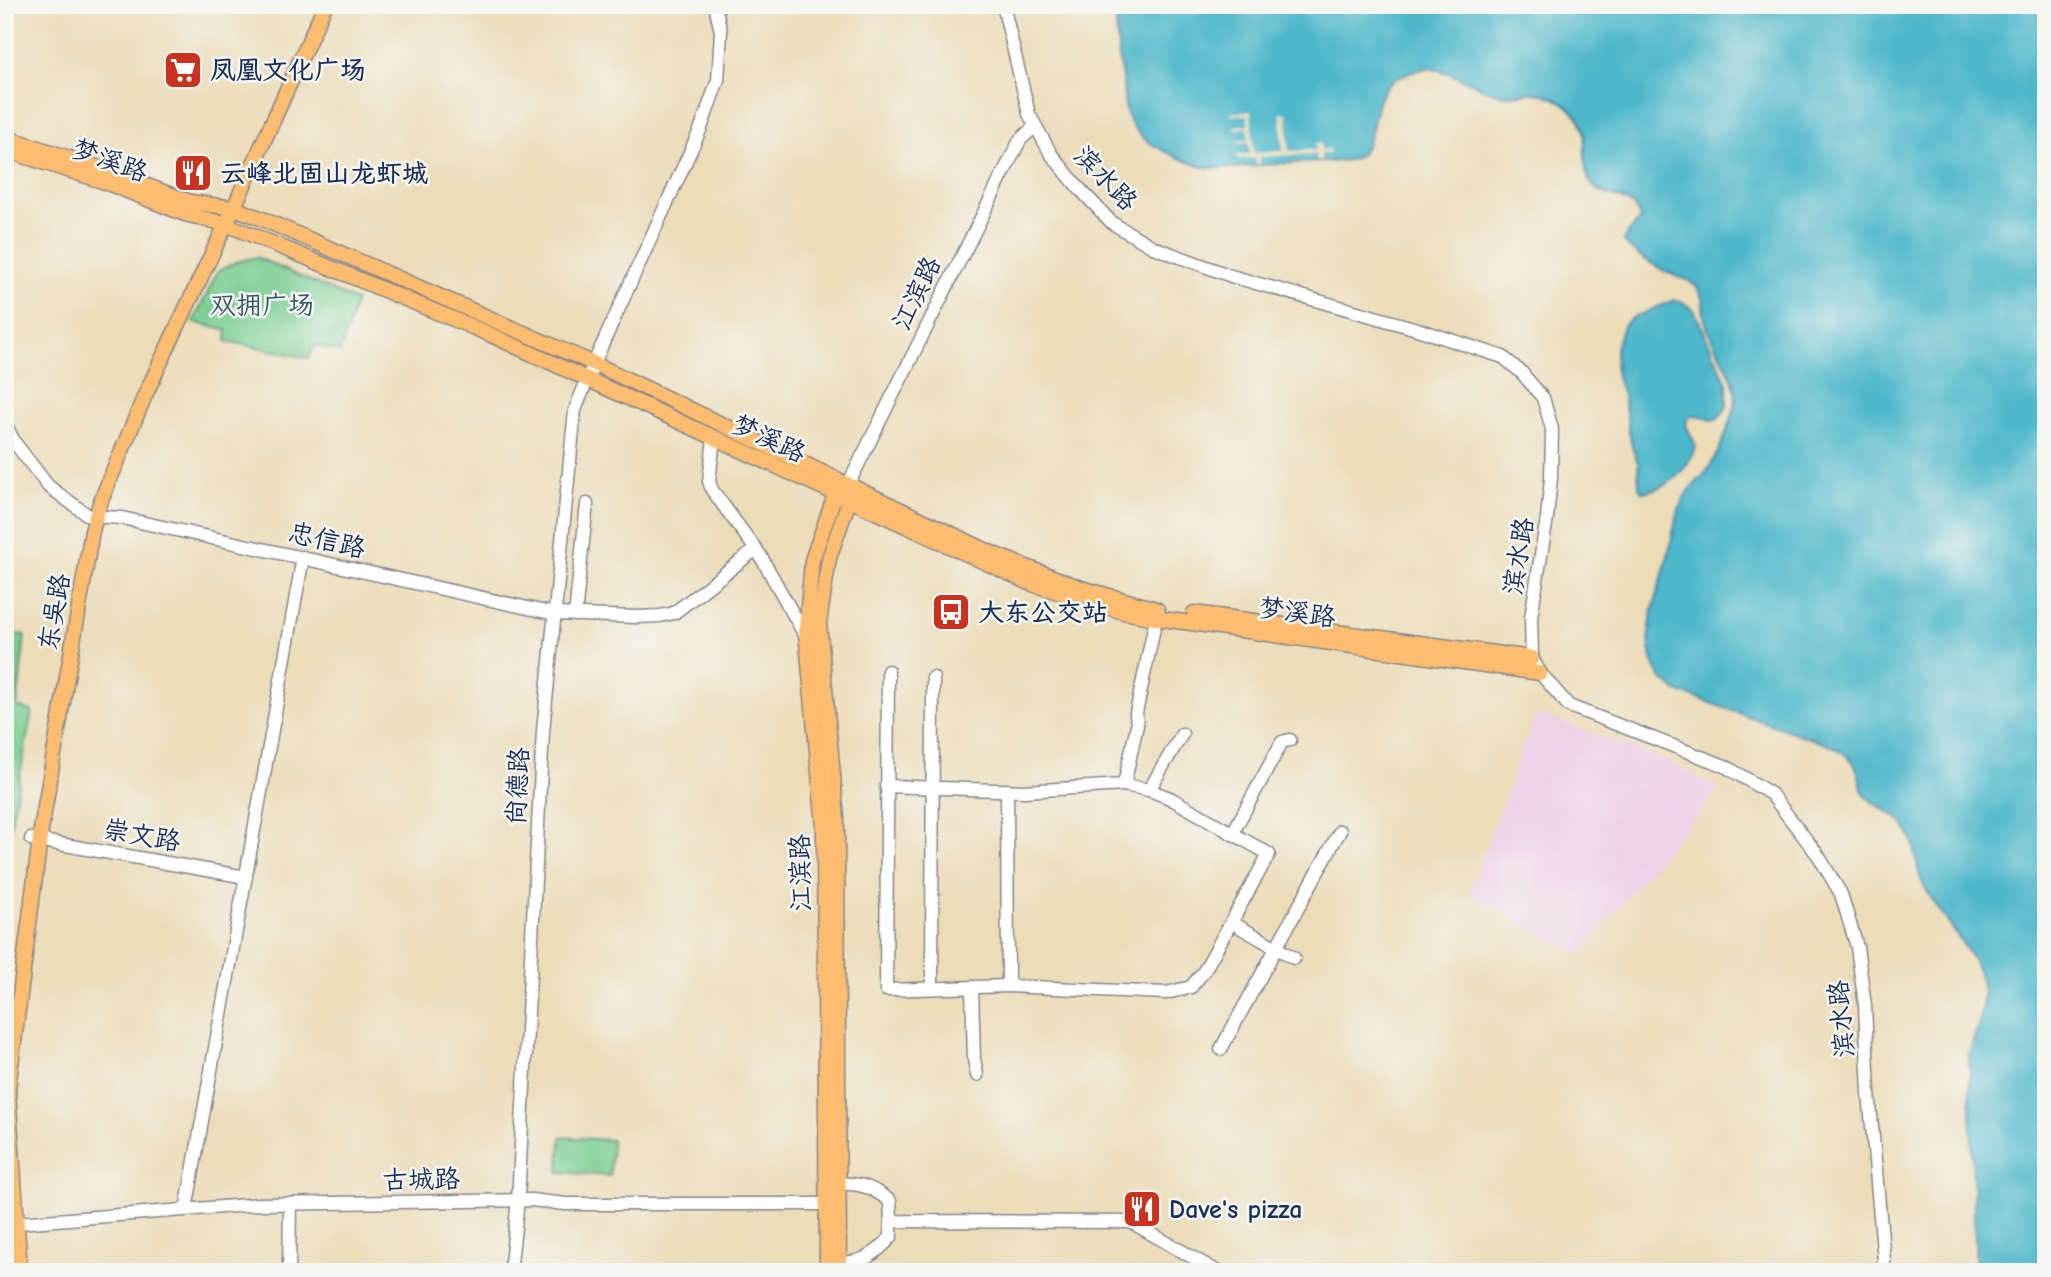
<svg xmlns="http://www.w3.org/2000/svg" width="2051" height="1277" font-family="'Comic Neue','LXGW WenKai TC',sans-serif">
  <rect width="100%" height="100%" fill="#f6f6f2"/>
  <filter id="ink" filterUnits="userSpaceOnUse"><feTurbulence type="fractalNoise" baseFrequency=".0143" numOctaves="2"/><feDisplacementMap in="SourceGraphic" scale="14" xChannelSelector="R" yChannelSelector="G"/><feConvolveMatrix kernelMatrix="1 2 1 2 8 2 1 2 1" color-interpolation-filters="sRGB"/></filter>
  <filter id="wash" filterUnits="userSpaceOnUse"><feTurbulence type="fractalNoise" baseFrequency=".00686" numOctaves="4" result="noise"/><feDisplacementMap in="SourceGraphic" scale="28" xChannelSelector="R" yChannelSelector="G"/><feGaussianBlur stdDeviation="1.57" result="paint"/><feColorMatrix in="noise" values="0 0 0 0 0 0 0 0 0 0 0 0 0 0 0 0 0 1.4 0 .05"/><feComposite in="paint" operator="in"/></filter>
  <g filter="url(#wash)">
    <rect width="100%" height="100%" fill="#ecddb9"/>
    <path fill="#eed0e7" d="M1536,713L1654,755L1720,788L1579,955L1469,893Z"/>
    <g fill="#7ace92" stroke="#4a7e78" stroke-width="2">
      <path d="M256,257L356,301L340,352L314,345L309,358L226,341L227,330L193,322L218,271L236,262Z"/>
      <path d="M5,633L25,635L17,707L32,711L5,855Z"/>
      <path d="M561,1137L612,1140L610,1176L559,1172Z"/>
    </g>
    <g fill="#4db7cb" stroke="#347394" stroke-width="2">
      <path d="M1116,5H2046V1272H1976L1969,1054C1976,1031 1986,1009 1982,985C1978,955 1938,914 1923,884C1913,865 1919,848 1906,828C1896,812 1877,809 1865,795C1859,788 1861,778 1857,770C1854,759 1844,754 1835,747L1676,691C1671,686 1664,682 1660,676C1637,642 1657,598 1666,563C1672,543 1674,521 1682,501C1689,487 1701,480 1709,468C1720,450 1731,425 1735,404C1740,378 1714,350 1706,325C1702,313 1705,300 1699,290C1691,278 1678,278 1667,272C1652,265 1635,253 1623,242C1626,232 1636,227 1640,218C1631,192 1608,201 1594,187C1576,168 1593,134 1577,116C1567,103 1548,92 1531,93C1521,93 1511,97 1500,94C1463,86 1437,52 1396,79C1364,99 1383,143 1353,159C1347,162 1286,163 1274,164C1255,165 1234,169 1215,168C1201,168 1188,162 1175,156C1164,151 1152,145 1143,138C1136,131 1128,120 1126,111C1124,103 1124,93 1123,85C1119,58 1115,32 1116,5Z"/>
      <path d="M1674,300L1681,301L1694,310L1727,383V407L1717,420C1708,421 1701,415 1692,415L1688,418L1686,425L1696,446C1687,470 1670,488 1643,492L1639,488L1638,463L1632,447L1623,395L1616,374L1615,350L1623,326L1632,318Z"/>
    </g>
    <path fill="#ecddb9" d="M1251,111L1254,153L1283,151L1281,113H1287L1289,151L1316,150V143H1321V150L1329,149L1330,153L1321,154V161H1317L1316,154L1259,157V165H1256L1255,158L1238,159L1237,155L1250,154L1249,142L1237,143V141L1249,140L1248,128L1235,129V126L1248,125V115H1231V113Z"/>
  </g>
  <g filter="url(#ink)">
    <g fill="none" stroke-linecap="round" stroke-linejoin="round">
      <g stroke="#84868c" stroke-width="15">
        <g id="minor">
          <path d="M1003,5L1029,114L1051,154L1078,187L1112,223L1153,247L1231,276L1417,329L1503,357L1522,373L1543,398L1552,429L1551,478L1547,518L1531,617L1532,658L1540,673L1569,706L1725,766L1771,794L1818,855L1841,894L1857,947L1865,1005L1869,1093L1885,1272"/>
          <path d="M5,424L15,443L48,486L89,516L122,518L555,614L636,617L660,616L674,613L756,549"/>
          <path d="M714,439L709,481L712,490L760,555L806,637"/>
          <path d="M848,485L1020,140L1034,127"/>
          <path d="M575,615L587,504"/>
          <path d="M888,671L886,990L1008,986L1007,790"/>
          <path d="M1124,785L1137,725L1136,713L1158,609"/>
          <path d="M886,786L1024,791L1124,785L1149,790L1170,798L1269,854L1204,971L1191,987L1166,993L1008,986"/>
          <path d="M1149,790L1182,734"/>
          <path d="M1232,834L1282,742L1290,740"/>
          <path d="M31,839L246,877"/>
          <path d="M1231,922L1294,958"/>
          <path d="M972,987L974,1059L977,1075"/>
          <path d="M932,988L933,678"/>
          <path d="M1221,1049L1340,831"/>
          <path d="M839,1184C860,1182 873,1188 890,1201L891,1221L1131,1222L1218,1272"/>
          <path d="M186,1210L303,557"/>
          <path d="M5,1224L260,1204L531,1200L565,1204H833"/>
          <path d="M839,1262C862,1265 877,1253 891,1237V1221"/>
          <path d="M289,1272L290,1204"/>
          <path d="M510,1272L518,1200L543,731L575,410L594,363L701,128L718,80L721,32L715,5"/>
        </g>
      </g>
      <g stroke="#84868c" stroke-width="17">
        <g id="major">
          <path d="M5,137L100,168L190,202L234,208L260,218L597,365L996,555L1081,588L1156,609"/>
          <path d="M5,150L105,182L185,214L226,224L489,334L1032,584L1123,612L1156,618L1540,673"/>
          <path d="M1194,613L1532,658"/>
          <path d="M20,1272L8,1089L41,830L92,531L100,503L146,393L236,203L325,5"/>
          <path d="M827,1272L824,828L806,631L812,560L835,495L841,490"/>
          <path d="M839,1272L837,819L819,623L829,558L849,501V493"/>
        </g>
      </g>
      <use href="#minor" stroke="#fff" stroke-width="12"/>
      <use href="#major" stroke="#fcbd6f" stroke-width="14"/>
    </g>
  </g>
  <defs>
    <g id="supermarket-square" transform="scale(2.0125)"><rect x="-9" y="-9" width="18" height="18" rx="4" fill="#c8321e" stroke="#f6f6f2"/><path d="M-6-5.5h2.5l.6 2H6L4.5 2H-2.5L-4.4-4H-6ZM-1.5 3.2a1.3 1.3 0 1 0 .1 0ZM3 3.2a1.3 1.3 0 1 0 .1 0Z" fill="#fff"/></g>
    <g id="restaurant-square" transform="scale(2.0125)"><rect x="-9" y="-9" width="18" height="18" rx="4" fill="#c8321e" stroke="#f6f6f2"/><path d="M-5-6h1v4h1v-4h1v4h1v-4h1v5L-1.5 .5V6h-2V.5L-5-1ZM5-6V6H3V1.5H1.5Q1.5-4 5-6Z" fill="#fff"/></g>
    <g id="bus-square" transform="scale(2.0125)"><rect x="-9" y="-9" width="18" height="18" rx="4" fill="#c8321e" stroke="#f6f6f2"/><path d="M-5-6H5V4H4V6H2V4H-2V6H-4V4H-5ZM-3.5-4V0h7V-4ZM-3.5 1.2v1.5H-2V1.2ZM2 1.2v1.5H3.5V1.2Z" fill="#fff"/></g>
  </defs>
  <g fill-rule="evenodd">
    <use href="#supermarket-square" x="183" y="70"/>
    <use href="#restaurant-square" x="193" y="173"/>
    <use href="#bus-square" x="951" y="612"/>
    <use href="#restaurant-square" x="1142" y="1209"/>
  </g>
  <g text-anchor="middle" stroke-width="5" stroke-linejoin="round" paint-order="stroke">
    <g font-size="26" font-weight="bold" fill="#1b2f5e" stroke="#f6f6f2" text-anchor="start">
      <text x="210" y="79">凤凰文化广场</text>
      <text x="220" y="182">云峰北固山龙虾城</text>
      <text x="978" y="621">大东公交站</text>
      <text x="1169" y="1218">Dave's pizza</text>
    </g>
    <g font-size="26" fill="#1b2f5e" stroke="#f6f6f2">
      <text transform="translate(110 160) rotate(20)" y="9">梦溪路</text>
      <text transform="translate(1106 178) rotate(46)" y="9">滨水路</text>
      <text transform="translate(916 293) rotate(-64)" y="9">江滨路</text>
      <text transform="translate(769 438) rotate(25)" y="9">梦溪路</text>
      <text transform="translate(327 540) rotate(13)" y="9">忠信路</text>
      <text transform="translate(1518 556) rotate(-81)" y="9">滨水路</text>
      <text transform="translate(54 612) rotate(-80)" y="9">东吴路</text>
      <text transform="translate(1297 612) rotate(8)" y="9">梦溪路</text>
      <text transform="translate(517 786) rotate(-87)" y="9">尚德路</text>
      <text transform="translate(142 835) rotate(10)" y="9">崇文路</text>
      <text transform="translate(800 873) rotate(-91)" y="9">江滨路</text>
      <text transform="translate(1841 1019) rotate(-95)" y="9">滨水路</text>
      <text transform="translate(421 1179) rotate(-1)" y="9">古城路</text>
    </g>
    <g font-size="26" fill="#33576b" stroke="#f6f6f2">
      <text x="262" y="314">双拥广场</text>
    </g>
  </g>
  <rect width="2051" height="1277" fill="none" stroke="#f6f6f2" stroke-width="28"/>
</svg>
